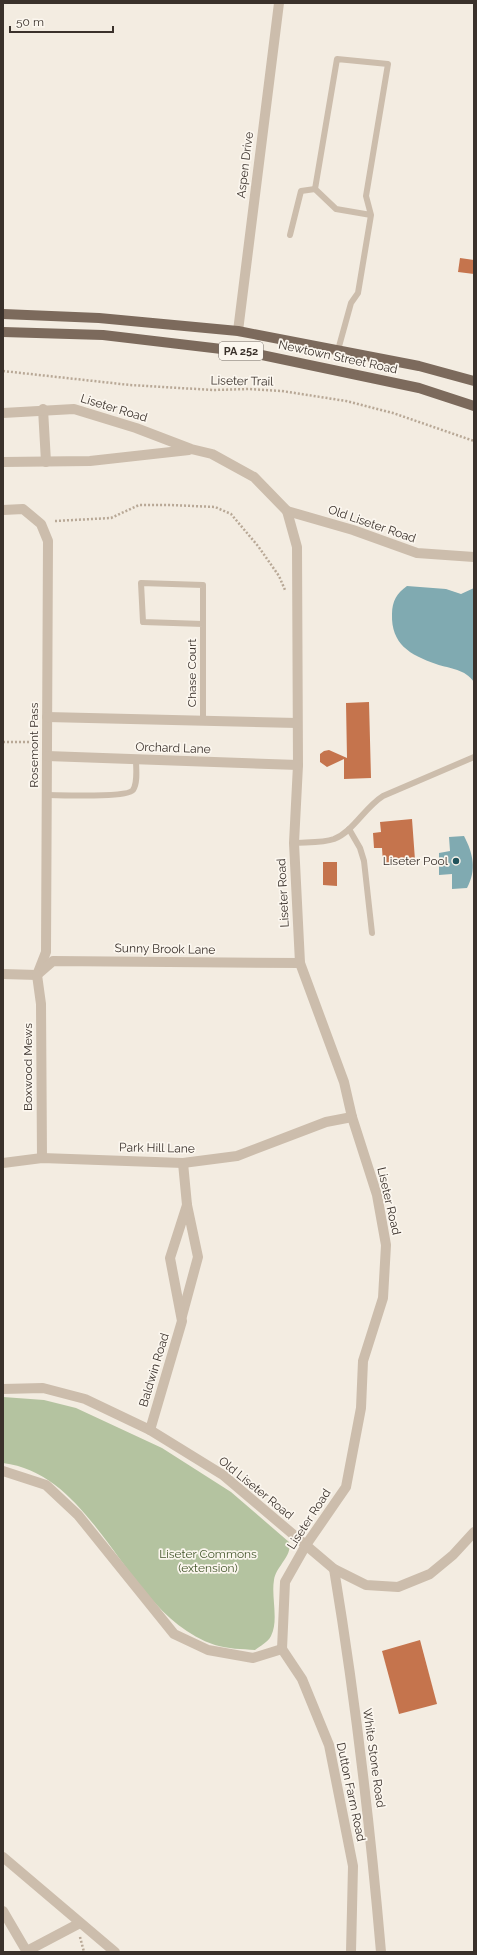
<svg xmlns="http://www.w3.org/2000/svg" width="477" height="1955" font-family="Raleway,sans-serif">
  <rect width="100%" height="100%" fill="#f3ece1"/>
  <path fill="#b4c3a0" d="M3,1397L44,1400L76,1408L162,1448L231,1492L289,1542C293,1556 276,1566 274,1580C271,1597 279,1620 271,1636C268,1642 260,1646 255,1650C242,1649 228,1649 215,1645C125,1615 99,1475 3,1463Z"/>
  <g fill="#80aab1">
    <path d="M407,586L446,589L461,594L474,588V682C465,669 451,669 436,664C410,655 391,644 392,614C392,601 397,593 407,586Z"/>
    <path d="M464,836C473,853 477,870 467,888L452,889V874L439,875V853L450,851L449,837Z"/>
  </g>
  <g fill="#c5744d">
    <path d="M460,258L474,260V274L458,272Z"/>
    <path d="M369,702L371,778L344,779V759L327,767L320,762V754L324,751L329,750L347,758L346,703Z"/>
    <path d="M412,819L415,860L383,863L382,848H374L373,833L381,832L380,822Z"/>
    <path d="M323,862H337V886L323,885Z"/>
    <path d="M420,1640L437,1704L399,1714L382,1651Z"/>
  </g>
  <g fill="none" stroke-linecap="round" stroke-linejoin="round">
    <g stroke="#b8a896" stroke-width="2.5" stroke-dasharray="2 2" stroke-linecap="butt">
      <path d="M3,371L130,385L213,390L249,389L282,391L346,401L393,413L474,441"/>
      <path d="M55,521L111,518L139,505H171L215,507L231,514L258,546L279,576L285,590"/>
      <path d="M3,742H36"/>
      <path d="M80,1937L84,1952"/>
    </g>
    <g stroke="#ccbdac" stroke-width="6">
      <path d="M290,235L301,191L315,189"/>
      <path d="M338,350L351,303L358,293L371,215L366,196L388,64L337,59L315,189L336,209L371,215"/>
      <path d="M203,721V585L141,583L143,622L203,624"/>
      <path d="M47,795C60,795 127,798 133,790C138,783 136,768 136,760"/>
      <path d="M349,829L360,848L364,861L372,933"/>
      <path d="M294,843C306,842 323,843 334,839C354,831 364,808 383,796L474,757"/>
    </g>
    <g stroke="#ccbdac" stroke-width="10">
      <path d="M238,331L279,3"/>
      <path d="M43,409L46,462"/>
      <path d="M3,413L74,409L136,428L191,449L212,454L254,477L287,511L297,547L298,765L294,843L300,963L344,1082L352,1117L377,1195L386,1245L383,1298L363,1361L361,1408L346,1487L306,1545L285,1582L282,1649"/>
      <path d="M3,462L90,461L189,450"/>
      <path d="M3,510L23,509L41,524L48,541L46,952L37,975"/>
      <path d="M287,511L353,530L417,553L474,557"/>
      <path d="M47,717L297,723"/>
      <path d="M47,756L298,765"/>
      <path d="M3,974L37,975"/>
      <path d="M38,974L53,961L300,963"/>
      <path d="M37,975L41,1004L42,1158"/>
      <path d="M3,1163L42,1158L183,1163L237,1156L326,1122L352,1117"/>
      <path d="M182,1316L198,1257L187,1205L183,1163"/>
      <path d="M3,1389L43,1388L85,1399L150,1430L223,1475L334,1569L366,1585L398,1587L430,1574L453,1555L474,1532"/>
      <path d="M150,1430L182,1321L170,1258L187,1205"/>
      <path d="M3,1471L46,1485L78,1515L174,1634L208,1650L253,1658L282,1649"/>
      <path d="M334,1569C355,1696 370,1824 381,1952"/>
      <path d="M282,1649L302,1679L329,1745L353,1866L351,1952"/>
      <path d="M3,1857L115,1952"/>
      <path d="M3,1911L27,1952"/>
      <path d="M27,1951L80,1923"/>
    </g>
    <g stroke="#7c6a5c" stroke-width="10">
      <path d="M3,314L99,318L238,331L419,366L474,381"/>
      <path d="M3,332L103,335L247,352L419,388L474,406"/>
    </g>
  </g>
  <circle fill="#20535c" stroke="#fbf6ee" stroke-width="1.5" cx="456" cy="861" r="4"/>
  <g text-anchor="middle" stroke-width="3.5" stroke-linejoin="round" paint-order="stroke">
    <rect fill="#fbf6ee" stroke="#746c66" stroke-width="1" x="219" y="342" width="44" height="18" rx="3"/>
    <g font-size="11" font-weight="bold" fill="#3a312b">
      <text x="241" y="355">PA 252</text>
    </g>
    <g font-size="12" fill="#3a312b" stroke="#fbf6ee">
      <text transform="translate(245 165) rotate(-83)" y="4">Aspen Drive</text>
      <text transform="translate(338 357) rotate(12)" y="4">Newtown Street Road</text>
      <text transform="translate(242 381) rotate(1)" y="4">Liseter Trail</text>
      <text transform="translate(114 408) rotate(17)" y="4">Liseter Road</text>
      <text transform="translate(372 524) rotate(19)" y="4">Old Liseter Road</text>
      <text transform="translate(192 673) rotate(-90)" y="4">Chase Court</text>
      <text transform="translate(34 745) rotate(-90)" y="4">Rosemont Pass</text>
      <text transform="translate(173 748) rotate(2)" y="4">Orchard Lane</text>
      <text transform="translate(283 893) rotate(-93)" y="4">Liseter Road</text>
      <text transform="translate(165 949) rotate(1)" y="4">Sunny Brook Lane</text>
      <text transform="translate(28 1067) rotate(-90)" y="4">Boxwood Mews</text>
      <text transform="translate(157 1148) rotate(1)" y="4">Park Hill Lane</text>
      <text transform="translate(389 1201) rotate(77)" y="4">Liseter Road</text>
      <text transform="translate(154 1370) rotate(-73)" y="4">Baldwin Road</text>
      <text transform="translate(256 1488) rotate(39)" y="4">Old Liseter Road</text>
      <text transform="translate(309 1519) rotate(-57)" y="4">Liseter Road</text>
      <text transform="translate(374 1758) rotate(82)" y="4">White Stone Road</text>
      <text transform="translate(351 1792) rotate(78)" y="4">Dutton Farm Road</text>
    </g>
    <g font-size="12" fill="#3a312b" stroke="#fbf6ee" text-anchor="end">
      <text x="448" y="865">Liseter Pool</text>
    </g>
    <g font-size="12" fill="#46592f" stroke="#fbf6ee">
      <text x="208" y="1558">Liseter Commons<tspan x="208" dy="14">(extension)</tspan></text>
    </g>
  </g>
  <rect width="477" height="1955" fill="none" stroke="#3a312b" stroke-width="8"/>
  <path d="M10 26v6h103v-6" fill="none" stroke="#3a312b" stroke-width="2"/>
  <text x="16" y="26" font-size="12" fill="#3a312b" stroke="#fbf6ee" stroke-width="3" paint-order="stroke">50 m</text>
</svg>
